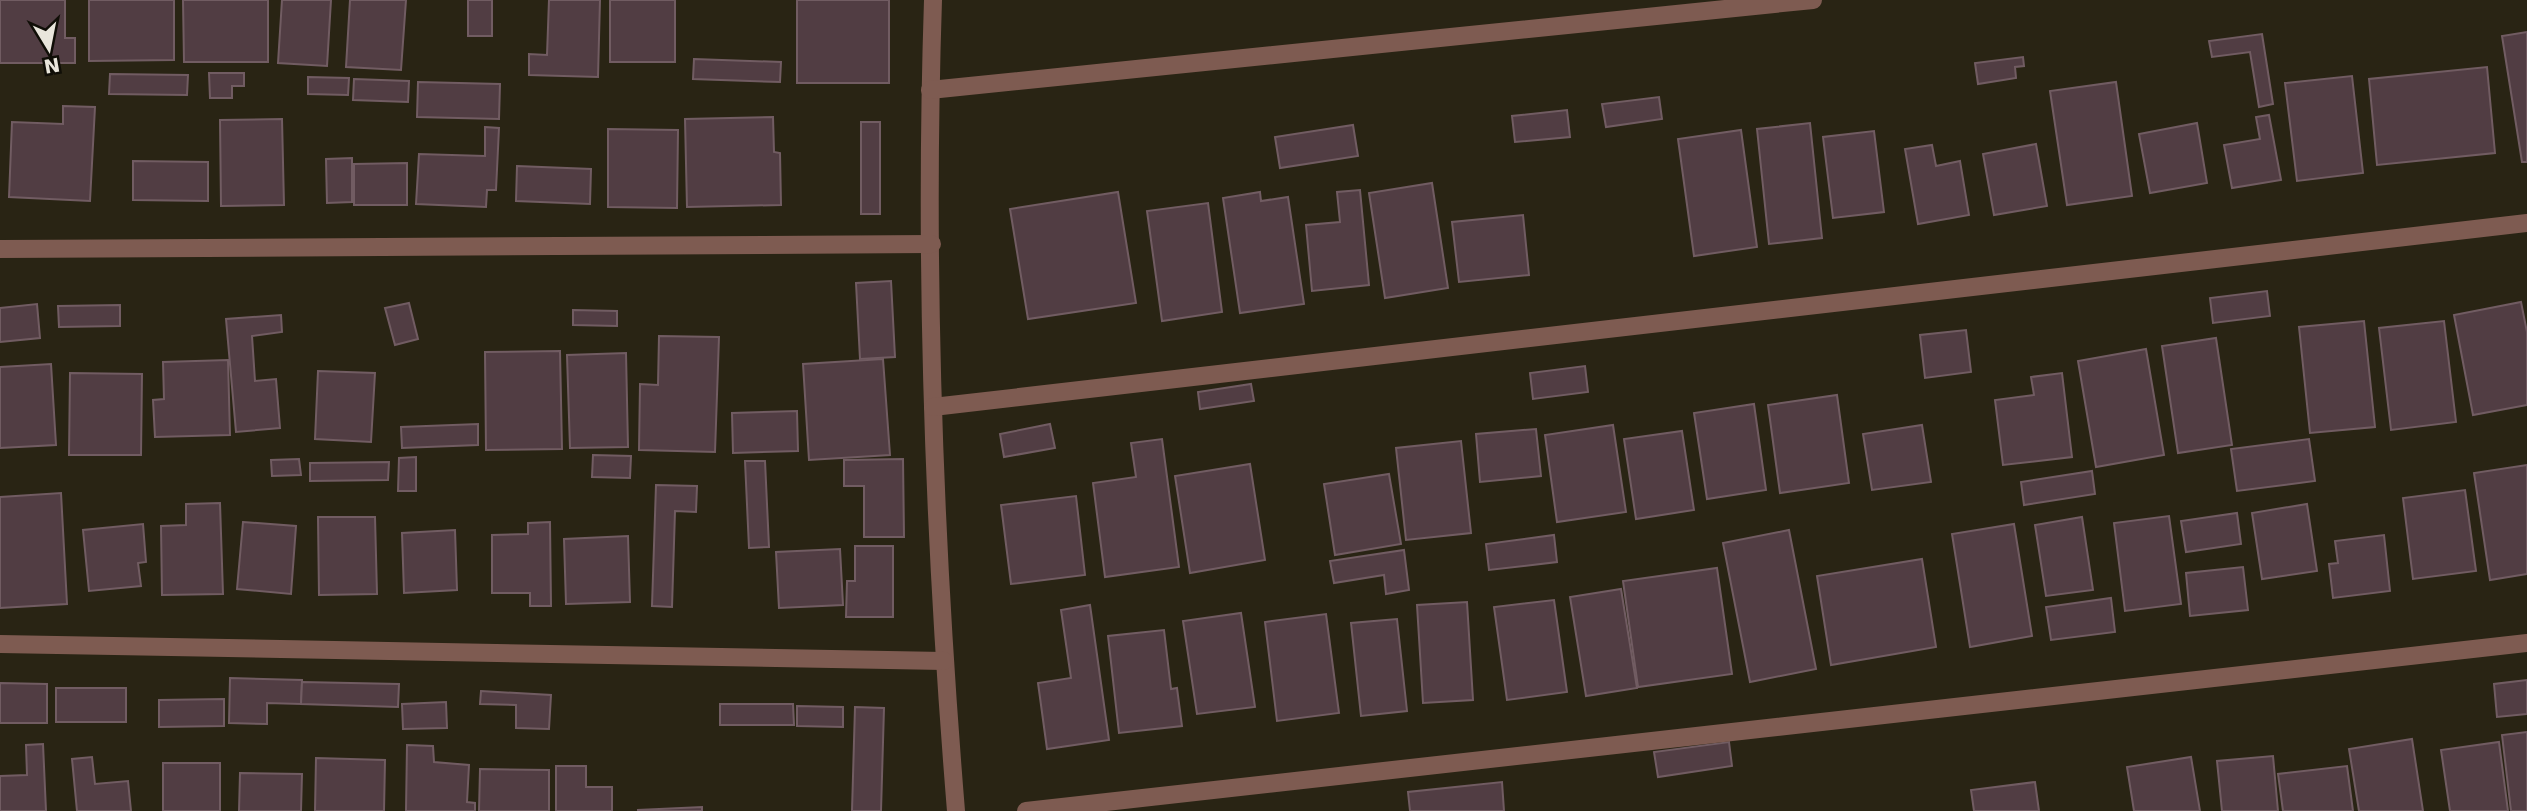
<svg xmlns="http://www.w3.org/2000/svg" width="2527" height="811" font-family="'DejaVu Sans',sans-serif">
  <rect width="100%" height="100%" fill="#292414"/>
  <g fill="#513d43" stroke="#715c62" stroke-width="2">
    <path d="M0,0H65V38H75V63H0Z"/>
    <path d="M89,0H174V60L89,61Z"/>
    <path d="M183,0H268V62H184Z"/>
    <path d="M282,0H331L327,66L278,63Z"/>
    <path d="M350,0H406L401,70L346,67Z"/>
    <rect x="468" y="0" width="24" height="36"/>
    <path d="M549,0H600L598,77L529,75V54L547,55Z"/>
    <rect x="610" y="0" width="65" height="62"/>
    <rect x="797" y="0" width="92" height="83"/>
    <path d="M2527,32V162H2522L2502,36Z"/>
    <path d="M2262,34L2273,104L2259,107L2250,52L2212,57L2209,41Z"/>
    <path d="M2023,57L2024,66L2015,67L2016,78L1978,84L1975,63Z"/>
    <path d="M694,59L781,62L780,82L693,79Z"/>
    <path d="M2487,67L2495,153L2377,165L2369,79Z"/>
    <path d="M209,73H244V86H232V98H210Z"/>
    <path d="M110,74L188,75L187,95L109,94Z"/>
    <path d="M2352,76L2363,173L2297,181L2285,83Z"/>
    <path d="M308,77L349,78L348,95L308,94Z"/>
    <path d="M354,79L409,81L408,102L353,100Z"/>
    <path d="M418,82L500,84L499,119L417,117Z"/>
    <path d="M2116,82L2132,196L2067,205L2050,91Z"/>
    <path d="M1659,97L1662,119L1606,127L1602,104Z"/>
    <path d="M63,106L95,107L90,201L9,197L12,122L63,124Z"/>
    <path d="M1567,110L1570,137L1515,142L1512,116Z"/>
    <path d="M2269,115L2281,180L2232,188L2224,145L2260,139L2256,117Z"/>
    <path d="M773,117L774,152L780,153L781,205L687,207L685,119Z"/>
    <path d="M282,119L284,205L221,206L220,120Z"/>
    <rect x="861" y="122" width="19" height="92"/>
    <path d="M1810,123L1822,238L1769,244L1757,129Z"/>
    <path d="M2197,123L2207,183L2150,193L2139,134Z"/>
    <path d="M1353,125L1358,156L1280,168L1275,137Z"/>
    <path d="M485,127L499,128L496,190H487L486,207L416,204L419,154L485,156Z"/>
    <path d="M608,129L678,130L677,208L608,207Z"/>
    <path d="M1741,130L1757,247L1694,256L1678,139Z"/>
    <path d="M1874,131L1884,212L1833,218L1823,137Z"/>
    <path d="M2036,144L2047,206L1994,215L1983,154Z"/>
    <path d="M1932,145L1936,166L1960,161L1969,215L1918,224L1905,149Z"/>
    <path d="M352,158V202L327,203L326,159Z"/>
    <path d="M133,161L208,162V201L133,200Z"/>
    <path d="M407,163V205H354V164Z"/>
    <path d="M517,166L591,169L590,204L516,201Z"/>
    <path d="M1432,183L1448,288L1385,298L1369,193Z"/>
    <path d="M1360,190L1369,285L1312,291L1306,225L1340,222L1337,192Z"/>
    <path d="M1118,192L1136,303L1028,319L1010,209Z"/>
    <path d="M1260,192L1261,201L1288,197L1304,304L1240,313L1223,198Z"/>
    <path d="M1208,203L1222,312L1162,321L1147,211Z"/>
    <path d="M1523,215L1529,275L1459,282L1452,222Z"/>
    <path d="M891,281L895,357L860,359L856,283Z"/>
    <path d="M2267,291L2270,316L2213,323L2210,298Z"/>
    <path d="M2521,302L2527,332V405L2473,415L2454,315Z"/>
    <path d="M409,303L418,339L395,345L385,308Z"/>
    <path d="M37,304L40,338L0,342V308Z"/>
    <path d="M120,305V326L59,327L58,306Z"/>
    <path d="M573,310L617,311V326L573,325Z"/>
    <path d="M281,315L282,332L252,336L255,381L276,379L280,428L236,432L226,319Z"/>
    <path d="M2364,321L2375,427L2310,433L2299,327Z"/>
    <path d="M2444,321L2456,422L2391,430L2379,328Z"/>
    <path d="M1966,330L1971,372L1925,378L1920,335Z"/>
    <path d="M659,336L719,337L715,452L639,450L640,384L658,385Z"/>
    <path d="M2216,338L2232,445L2178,453L2162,346Z"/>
    <path d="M2146,349L2164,455L2096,467L2078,361Z"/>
    <path d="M560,351L562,449L486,450L485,352Z"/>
    <path d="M626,353L628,447L570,448L567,355Z"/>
    <path d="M883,359L890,455L809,460L803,364Z"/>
    <path d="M228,360L230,435L155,437L153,400L164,399L163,362Z"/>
    <path d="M51,364L56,445L0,448V367Z"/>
    <path d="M1585,366L1588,392L1533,399L1530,373Z"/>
    <path d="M318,371L375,373L371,442L315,439Z"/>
    <path d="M70,373L142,374L141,455H69Z"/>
    <path d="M2062,373L2072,457L2003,465L1995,400L2034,395L2031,377Z"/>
    <path d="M1251,384L1254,401L1200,409L1198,392Z"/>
    <path d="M1837,395L1849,483L1780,493L1768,405Z"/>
    <path d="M1754,404L1766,490L1707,499L1694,413Z"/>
    <path d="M797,411L798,451L733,453L732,413Z"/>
    <path d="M478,424V445L402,448L401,427Z"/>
    <path d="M1050,424L1055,448L1004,457L1000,434Z"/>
    <path d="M1613,425L1626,512L1557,522L1545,435Z"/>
    <path d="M1922,425L1931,482L1872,490L1863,434Z"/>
    <path d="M1536,429L1541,476L1480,482L1476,434Z"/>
    <path d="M1682,431L1694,510L1636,519L1624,439Z"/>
    <path d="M1162,439L1179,567L1105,577L1093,483L1136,477L1131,443Z"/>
    <path d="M2309,439L2315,481L2237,491L2231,449Z"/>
    <path d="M1461,441L1471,533L1406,540L1396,448Z"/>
    <path d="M593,455L631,456L630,478L592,477Z"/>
    <path d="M416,457V491H398L399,458Z"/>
    <path d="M299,459L301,475L272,476L271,460Z"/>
    <path d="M903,459L904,537H864V486H844V460Z"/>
    <path d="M745,461H765L769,547L749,548Z"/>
    <path d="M389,462L388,480L310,481V463Z"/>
    <path d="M1250,464L1265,560L1190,573L1175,476Z"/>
    <path d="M2527,465V574L2490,580L2474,473Z"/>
    <path d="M2092,471L2095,494L2024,505L2021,482Z"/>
    <path d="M1389,474L1401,544L1335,555L1324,484Z"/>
    <path d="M656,485L697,486L696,512L675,511L672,607L652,606Z"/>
    <path d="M2465,490L2476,571L2413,579L2403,498Z"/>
    <path d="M61,493L67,604L0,608V497Z"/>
    <path d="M1076,496L1085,575L1011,584L1001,505Z"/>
    <path d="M220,503L223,594L162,595L161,526L186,525V504Z"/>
    <path d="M2307,504L2317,571L2262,579L2252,513Z"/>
    <path d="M2237,513L2241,544L2186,552L2181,521Z"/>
    <path d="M2169,516L2181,604L2125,611L2114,523Z"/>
    <path d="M318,517H375L377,594L319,595Z"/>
    <path d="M2082,517L2093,590L2046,596L2035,525Z"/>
    <path d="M243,522L296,526L291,594L237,589Z"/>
    <path d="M550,522L551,606H530V593H492V535L528,534V523Z"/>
    <path d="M143,524L146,562L138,563L141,586L89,591L83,530Z"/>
    <path d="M2014,524L2032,636L1970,647L1952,534Z"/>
    <path d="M455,530L457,590L404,593L402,533Z"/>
    <path d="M1789,530L1816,669L1750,682L1723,543Z"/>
    <path d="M1554,535L1557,562L1489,570L1486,544Z"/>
    <path d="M2384,535L2390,591L2333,598L2329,564L2338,563L2335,541Z"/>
    <path d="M628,536L630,602L566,604L564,539Z"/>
    <path d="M855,546H893V617H846L847,581H855Z"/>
    <path d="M840,549L843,605L779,608L776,552Z"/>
    <path d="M1404,550L1409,590L1386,594L1384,575L1334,583L1330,561Z"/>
    <path d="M1922,559L1936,647L1831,665L1817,576Z"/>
    <path d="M2243,567L2248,610L2190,616L2186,573Z"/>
    <path d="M1717,568L1732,674L1638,687L1623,581Z"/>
    <path d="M1621,589L1637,688L1586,696L1570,597Z"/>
    <path d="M2111,598L2115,632L2051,640L2046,607Z"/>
    <path d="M1554,600L1567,692L1507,700L1494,607Z"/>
    <path d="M1467,602L1473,700L1423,703L1417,605Z"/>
    <path d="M1090,605L1109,740L1047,749L1038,683L1071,678L1061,610Z"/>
    <path d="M1241,613L1255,707L1197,714L1183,621Z"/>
    <path d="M1326,614L1339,713L1277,721L1265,622Z"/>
    <path d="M1397,619L1407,711L1361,716L1351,623Z"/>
    <path d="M1164,630L1171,689L1177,688L1182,726L1119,733L1108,636Z"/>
    <path d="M230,678L302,680L301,704L267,703V724L229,723Z"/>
    <path d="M2527,680V714L2497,717L2494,684Z"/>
    <path d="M302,682L399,684L398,707L301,704Z"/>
    <path d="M0,683L47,684V723H0Z"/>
    <rect x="56" y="688" width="70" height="34"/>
    <path d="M481,691L551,695L549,729L516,728V705L480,704Z"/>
    <path d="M224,699V726L159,727V700Z"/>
    <path d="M446,702L447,728L403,729L402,704Z"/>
    <path d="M720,704H793L794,725H720Z"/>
    <path d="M797,706L843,707V727L797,726Z"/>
    <path d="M855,707L884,708L881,811H852Z"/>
    <path d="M2527,732V811H2511L2502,735Z"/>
    <path d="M2412,739L2423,811H2359L2349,749Z"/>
    <path d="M1729,742L1732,766L1658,777L1654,752Z"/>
    <path d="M2499,742L2508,811H2450L2441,750Z"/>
    <path d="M43,744L46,811H0V776L27,775L26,745Z"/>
    <path d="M407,745L433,746L434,762L469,765L467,802L475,803V811H406Z"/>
    <path d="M2273,756L2278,811H2222L2217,761Z"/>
    <path d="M92,757L95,784L128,781L131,811H77L72,759Z"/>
    <path d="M2191,757L2200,811H2134L2127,767Z"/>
    <path d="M316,758L385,760L384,811H315Z"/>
    <rect x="163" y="763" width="57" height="48"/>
    <path d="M556,766H586V787H612V811H556Z"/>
    <path d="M2347,766L2353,811H2283L2278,774Z"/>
    <path d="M480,769L549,770V811H479Z"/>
    <path d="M240,773L302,774L301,811H239Z"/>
    <path d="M1502,782L1504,811H1410L1408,792Z"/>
    <path d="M2035,782L2039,811H1974L1971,790Z"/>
    <path d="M702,807V811H638V810Z"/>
  </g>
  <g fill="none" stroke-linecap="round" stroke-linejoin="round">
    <g stroke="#7e5b51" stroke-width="18">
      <path d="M933,0C924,270 934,542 956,811"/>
      <path d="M930,90L1813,0"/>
      <path d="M0,249L932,244"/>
      <path d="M933,407L2527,223"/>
      <path d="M0,644L944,661"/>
      <path d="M1026,811L2527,643"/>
    </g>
  </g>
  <g transform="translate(49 49) rotate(170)" stroke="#100e07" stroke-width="5" paint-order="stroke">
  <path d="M0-5L12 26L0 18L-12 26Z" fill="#e9e6dc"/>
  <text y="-10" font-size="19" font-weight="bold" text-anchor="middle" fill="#e9e6dc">N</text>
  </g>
</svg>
